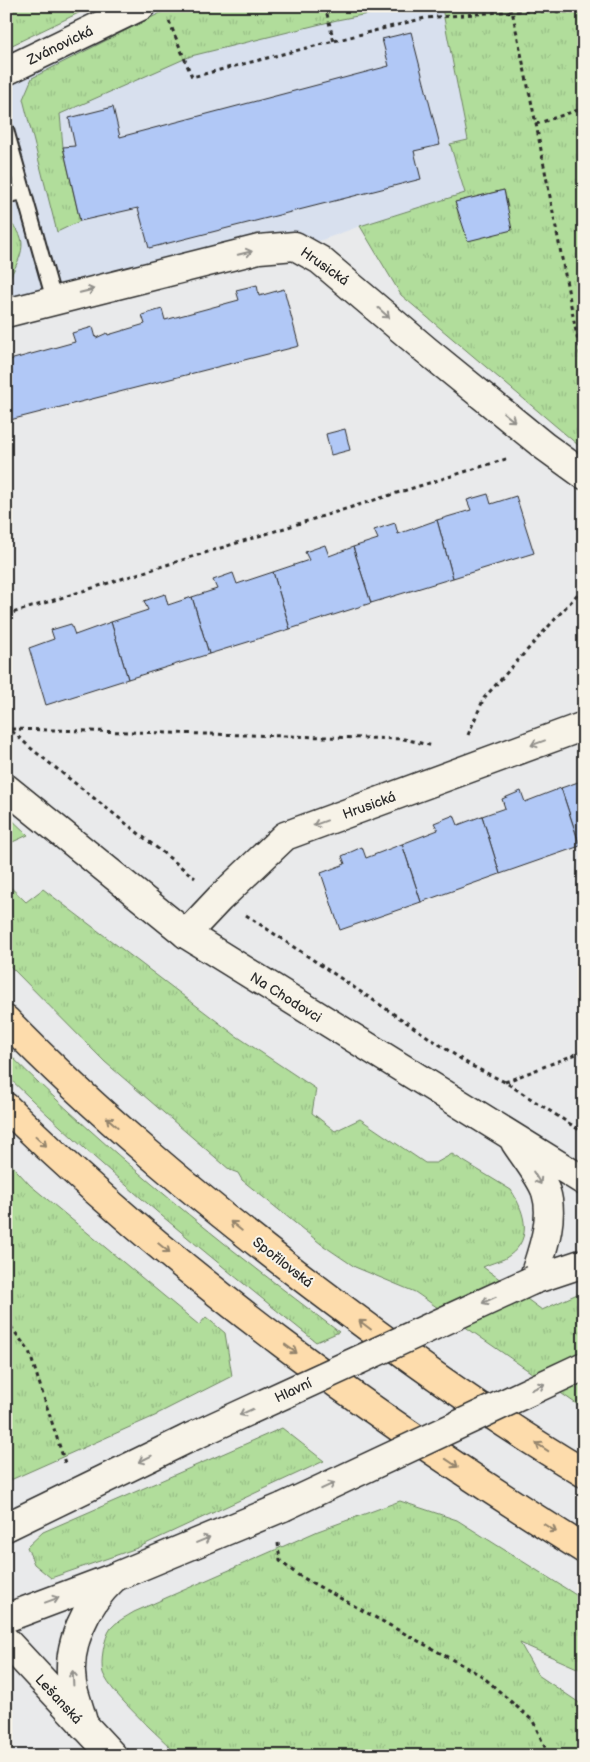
<svg xmlns="http://www.w3.org/2000/svg" width="590" height="1762" font-family="'Balsamiq Sans',sans-serif">
  <defs>
    <pattern id="grass-tufts" width="24" height="20" patternUnits="userSpaceOnUse" patternTransform="scale(1.25)"><rect width="24" height="20" fill="#b1dd9b"/><path d="M3 7l-1-3M5 7V3M7 7l1-3M15 17l-1-3M17 17v-4M19 17l1-3" fill="none" stroke="#98be86"/></pattern>
  </defs>
  <rect width="100%" height="100%" fill="#e9eaeb"/>
  <filter id="ink" filterUnits="userSpaceOnUse"><feTurbulence type="fractalNoise" baseFrequency=".02" numOctaves="2"/><feDisplacementMap in="SourceGraphic" scale="10" xChannelSelector="R" yChannelSelector="G"/><feConvolveMatrix kernelMatrix="1 2 1 2 8 2 1 2 1" color-interpolation-filters="sRGB"/></filter>
  <g filter="url(#ink)">
    <path fill="#d8e0ee" d="M113,6H441L468,140L451,143L465,194L360,226L273,258L6,329V57Z"/>
    <g fill="url(#grass-tufts)" stroke="#6e8463" fill-rule="evenodd">
      <path d="M6,6H93L6,48Z"/>
      <path d="M174,6H584V450L401,295L360,226L465,193L450,144L468,140L442,8L403,7L337,20L191,56L60,114L63,147L80,221L57,232L23,99L32,78ZM504,190L508,207L459,219L456,202Z"/>
      <path d="M6,220C35,239 18,261 6,285Z"/>
      <path d="M6,814L28,835L6,845Z"/>
      <path d="M6,883L26,902L43,889L235,1035L316,1089L312,1113L335,1131L360,1119L425,1163H436L452,1154L511,1190C526,1214 534,1242 504,1259C499,1261 489,1264 483,1267L542,1310L584,1291V1411L578,1405L415,1292L355,1267L321,1244L242,1180L238,1173L230,1170L105,1062L6,962Z"/>
      <path d="M6,1051C111,1155 221,1243 339,1332L316,1342C210,1257 104,1171 6,1075Z"/>
      <path d="M6,1159L30,1185L199,1325L206,1317L225,1333L232,1376L157,1414V1415L6,1482V1371L8,1370L6,1367Z"/>
      <path d="M282,1428L324,1461L137,1548L51,1578L34,1564L27,1547L43,1532Z"/>
      <path d="M400,1501L457,1520L584,1600V1671L520,1643L538,1675L584,1706V1756H179C160,1736 112,1696 103,1673C100,1662 104,1637 111,1628C117,1621 126,1617 134,1612L318,1531Z"/>
    </g>
    <g fill="#b1c8f6" stroke="#2b2b2b">
      <path d="M411,32L440,145L414,151L421,179L149,248L138,208L80,221L63,147L75,146L69,118L113,107L120,137L389,66L382,39Z"/>
      <path d="M504,190L512,230L468,241L455,202Z"/>
      <path d="M257,285L259,296L284,289L299,346L6,421V361L75,342L72,333L93,327L96,338L107,333L108,335L145,324L142,315L162,309L165,320L239,300L236,290Z"/>
      <path d="M345,429L350,450L331,455L326,434Z"/>
      <path d="M488,494L491,504L516,496L534,553L453,578L437,520L471,510L467,500Z"/>
      <path d="M437,520L453,578L371,603L353,547L378,539L374,530L395,523L398,534Z"/>
      <path d="M325,545L329,556L353,547L371,603L290,629L273,572L309,560L305,552Z"/>
      <path d="M273,572L290,629L209,654L192,597L217,589L213,580L233,573L237,584Z"/>
      <path d="M165,594L168,605L192,597L209,654L128,679L111,622L148,610L144,601Z"/>
      <path d="M111,622L128,679L46,705L29,648L54,639L51,630L71,624L75,635Z"/>
      <path d="M584,780V845L580,846L561,788Z"/>
      <path d="M561,788L580,846L500,874L482,816L505,808L502,799L521,791L525,802Z"/>
      <path d="M454,815L458,825L482,816L500,874L421,902L402,844L438,830L434,823Z"/>
      <path d="M402,844L421,902L340,930L321,873L345,864L342,856L362,847L366,858Z"/>
    </g>
    <g fill="none" stroke-linecap="round" stroke-linejoin="round">
      <g stroke="#2b2b2b" stroke-width="18">
        <g id="service">
          <path d="M6,130L54,300"/>
          <path d="M6,196L23,192"/>
        </g>
      </g>
      <g stroke="#2b2b2b" stroke-width="31">
        <g id="minor">
          <path d="M6,71L141,6"/>
          <path d="M6,313L259,249L295,246L320,260L426,350L544,446L584,475"/>
          <path d="M186,934L220,898L285,836L584,726"/>
        </g>
      </g>
      <g stroke="#2b2b2b" stroke-width="31">
        <g id="tertiary">
          <path d="M6,788L186,934L584,1181"/>
          <path d="M515,1142C524,1156 541,1177 546,1192C555,1220 541,1253 533,1280"/>
          <path d="M533,1280L584,1263"/>
          <path d="M6,1527L189,1438"/>
          <path d="M6,1618L115,1577L283,1507"/>
          <path d="M6,1641L113,1756"/>
          <path d="M84,1726C81,1712 75,1698 72,1684C66,1645 86,1604 114,1578"/>
        </g>
      </g>
      <g stroke="#2b2b2b" stroke-width="31">
        <g id="trunk">
          <path d="M6,1020C95,1112 194,1194 296,1273C389,1344 483,1413 584,1473"/>
          <path d="M6,1107C179,1277 379,1421 584,1549"/>
        </g>
      </g>
      <g stroke="#2b2b2b" stroke-width="3" stroke-dasharray="4 4" stroke-linecap="butt">
        <path d="M325,6L334,42"/>
        <path d="M511,6L536,124L584,373"/>
        <path d="M169,21L192,77L425,18L513,11L584,12"/>
        <path d="M536,124L584,108"/>
        <path d="M6,615L509,458"/>
        <path d="M6,726L33,750L195,878"/>
        <path d="M11,729L404,739L433,746"/>
        <path d="M468,735L484,698L584,587"/>
        <path d="M246,915L470,1065L505,1082L584,1133"/>
        <path d="M505,1082L584,1051"/>
        <path d="M6,1320L29,1351L65,1463"/>
        <path d="M278,1543L280,1561L298,1575L482,1676L533,1721L549,1756"/>
      </g>
      <use href="#service" stroke="#f7f3e8" stroke-width="14"/>
      <use href="#minor" stroke="#f7f3e8" stroke-width="28"/>
      <use href="#tertiary" stroke="#f7f3e8" stroke-width="28"/>
      <use href="#trunk" stroke="#fddcac" stroke-width="28"/>
      <g stroke="#2b2b2b" stroke-width="31" stroke-linecap="butt">
        <g id="tertiary-bridge">
          <path d="M189,1438L533,1280"/>
          <path d="M283,1507L584,1366"/>
        </g>
      </g>
      <use href="#tertiary-bridge" stroke="#f7f3e8" stroke-width="28"/>
    </g>
    <defs><path id="oneway-shaft" d="M-6 0H5M1.5-3L5.5 0L1.5 3" fill="none" stroke-width="1.6" stroke-linecap="round" stroke-linejoin="round" transform="scale(1.25)"/></defs>
    <g stroke="#918f8a">
      <use href="#oneway-shaft" transform="translate(245 253) rotate(-14)"/>
      <use href="#oneway-shaft" transform="translate(87 291) rotate(-14)"/>
      <use href="#oneway-shaft" transform="translate(384 313) rotate(42)"/>
      <use href="#oneway-shaft" transform="translate(509 417) rotate(39)"/>
      <use href="#oneway-shaft" transform="translate(538 743) rotate(160)"/>
      <use href="#oneway-shaft" transform="translate(320 823) rotate(160)"/>
      <use href="#oneway-shaft" transform="translate(537 1178) rotate(59)"/>
      <use href="#oneway-shaft" transform="translate(489 1300) rotate(155)"/>
      <use href="#oneway-shaft" transform="translate(538 1387) rotate(-25)"/>
      <use href="#oneway-shaft" transform="translate(246 1412) rotate(155)"/>
      <use href="#oneway-shaft" transform="translate(145 1459) rotate(154)"/>
      <use href="#oneway-shaft" transform="translate(328 1486) rotate(-25)"/>
      <use href="#oneway-shaft" transform="translate(203 1540) rotate(-23)"/>
      <use href="#oneway-shaft" transform="translate(52 1600) rotate(-20)"/>
      <use href="#oneway-shaft" transform="translate(73 1678) rotate(-93)"/>
    </g>
    <g stroke="#94846c">
      <use href="#oneway-shaft" transform="translate(112 1122) rotate(-139)"/>
      <use href="#oneway-shaft" transform="translate(41 1141) rotate(43)"/>
      <use href="#oneway-shaft" transform="translate(236 1226) rotate(-141)"/>
      <use href="#oneway-shaft" transform="translate(164 1248) rotate(39)"/>
      <use href="#oneway-shaft" transform="translate(365 1325) rotate(-143)"/>
      <use href="#oneway-shaft" transform="translate(291 1349) rotate(36)"/>
      <use href="#oneway-shaft" transform="translate(542 1447) rotate(-147)"/>
      <use href="#oneway-shaft" transform="translate(452 1463) rotate(34)"/>
      <use href="#oneway-shaft" transform="translate(550 1528) rotate(32)"/>
    </g>
  </g>
  <g text-anchor="middle" stroke-width="4" stroke-linejoin="round" paint-order="stroke">
    <g font-size="14" fill="#2b2b2b" stroke="#f7f3e8">
      <text transform="translate(60 45) rotate(-26)" y="5">Zvánovická</text>
      <text transform="translate(325 266) rotate(35)" y="5">Hrusická</text>
      <text transform="translate(369 805) rotate(-20)" y="5">Hrusická</text>
      <text transform="translate(286 997) rotate(32)" y="5">Na Chodovci</text>
      <text transform="translate(283 1262) rotate(38)" y="5">Spořilovská</text>
      <text transform="translate(293 1390) rotate(-25)" y="5">Hlavní</text>
      <text transform="translate(59 1699) rotate(47)" y="5">Lešanská</text>
    </g>
  </g>
  <rect width="590" height="1762" fill="none" stroke="#f7f3e8" stroke-width="25"/>
  <rect x="12" y="12" width="565" height="1737" fill="none" stroke="#2b2b2b" stroke-width="2" filter="url(#ink)"/>
</svg>
